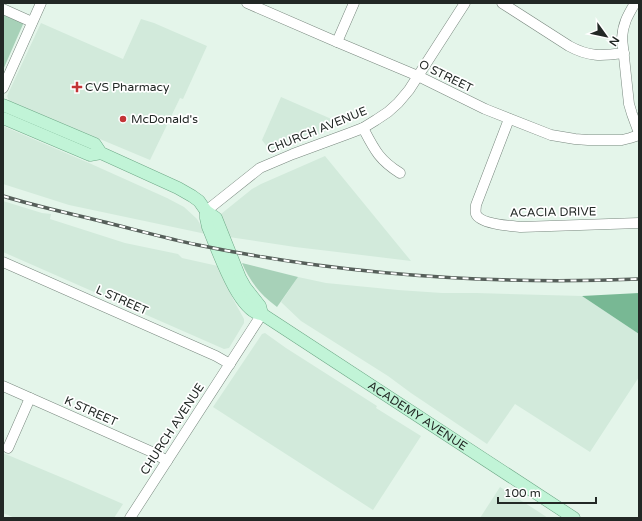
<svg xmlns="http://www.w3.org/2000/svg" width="642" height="521" font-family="'Varela Round',sans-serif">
  <rect width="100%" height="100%" fill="#e4f5ea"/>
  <g fill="#d2eadb">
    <path d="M141,19L154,23L207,46L183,99L180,98L150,160L9,101L7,96L41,23L123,59Z"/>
    <path d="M281,97L336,121L338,126L272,153L262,140Z"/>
    <path d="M3,126L89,163L167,198L184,207L197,219L206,234L69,205L3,184Z"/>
    <path d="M325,156L411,261L329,251L295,247L229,237L220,217L221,214L252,189L261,184Z"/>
    <path d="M3,201L42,213L51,214L50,219L125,243L178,254L182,258L218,266L233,299L244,319V323L229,348L224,349L3,252Z"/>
    <path d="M298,277L326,283L398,290L442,293H476L582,296L639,334V377L590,452L515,404L487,444L411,393L388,376L301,321L281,302Z"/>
    <path d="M265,333L286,348L377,406L376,408L421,436L373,510L213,407L262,334Z"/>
    <path d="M3,453L70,481L123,504L114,518H15L3,513Z"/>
    <path d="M500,487L539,512L548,518H480Z"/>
  </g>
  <g fill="#a7d1b8">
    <path d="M3,13L24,22L3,70Z"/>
    <path d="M242,263L298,277L277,307C261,295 250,282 242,263Z"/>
  </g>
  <path fill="#78b894" d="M639,293V334L582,296Z"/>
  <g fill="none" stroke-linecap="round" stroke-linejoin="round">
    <g stroke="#79887f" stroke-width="11">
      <g id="minor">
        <path d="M247,3L337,42L418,76L485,109L551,135L575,139L588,140H622L630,138L639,135"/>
        <path d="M502,3L569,46C589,57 601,56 624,53"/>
        <path d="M635,3C628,15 623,23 622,38L629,104L632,114L639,133"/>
        <path d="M3,9L32,22"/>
        <path d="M337,42L354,3"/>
        <path d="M3,88L41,3"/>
        <path d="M509,119L476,205C476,208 475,211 476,214C480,224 511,226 521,227L639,223"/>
        <path d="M363,128C374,149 379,160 400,173"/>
        <path d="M206,211L260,168L293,154L350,133L363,128L376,120L388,112L398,103L409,90L465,3"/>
        <path d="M3,262L216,356L230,364"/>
        <path d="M3,386L152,452L167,461"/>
        <path d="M8,448L30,398"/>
        <path d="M130,518L262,314"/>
      </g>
    </g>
    <g stroke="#6ea887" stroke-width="13">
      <g id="major">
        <path d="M3,105L95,144L101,153L178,188L192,196L199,201L206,211L216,218L240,278L245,287L260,306L262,314"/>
        <path d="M3,118L90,155L101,153"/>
        <path id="s1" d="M206,211V218L208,227C216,245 239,315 262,314L574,518"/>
      </g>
    </g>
    <use href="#minor" stroke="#fff" stroke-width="10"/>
    <use href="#major" stroke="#c1f4d7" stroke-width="12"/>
    <g stroke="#565f5a" stroke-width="3.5">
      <path id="rail" d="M3,196C35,206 68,213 100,221C133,229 165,238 198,245C344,275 490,285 639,279"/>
    </g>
    <use href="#rail" stroke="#fff" stroke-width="2" stroke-dasharray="6" stroke-linecap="butt"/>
  </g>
  <g fill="#c33436" stroke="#fff" stroke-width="1.5">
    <path d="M75 81h4v4h4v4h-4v4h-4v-4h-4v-4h4z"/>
    <circle cx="123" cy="119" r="4"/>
  </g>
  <g text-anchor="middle" stroke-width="3.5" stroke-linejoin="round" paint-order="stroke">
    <g font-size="12" fill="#222825" stroke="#fff">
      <text transform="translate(446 76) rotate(26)" y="4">O STREET</text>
      <text transform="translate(317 130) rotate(-22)" y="4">CHURCH AVENUE</text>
      <text transform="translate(553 212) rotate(-1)" y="4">ACACIA DRIVE</text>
      <text transform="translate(122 300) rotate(24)" y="4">L STREET</text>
      <text transform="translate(91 411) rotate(24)" y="4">K STREET</text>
      <text dy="4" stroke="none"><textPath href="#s1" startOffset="308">ACADEMY AVENUE</textPath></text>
      <text transform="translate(172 429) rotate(-57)" y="4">CHURCH AVENUE</text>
    </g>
    <g font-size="12" fill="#222825" stroke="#fff" text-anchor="start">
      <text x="85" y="91">CVS Pharmacy</text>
      <text x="131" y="123">McDonald's</text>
    </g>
  </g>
  <rect width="642" height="521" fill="none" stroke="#222825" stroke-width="8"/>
  <g transform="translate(606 36) rotate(123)" stroke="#ffffff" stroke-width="3" paint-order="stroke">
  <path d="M0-3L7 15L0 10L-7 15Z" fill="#222825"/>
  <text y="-6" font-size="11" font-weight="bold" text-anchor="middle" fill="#222825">N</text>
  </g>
  <path d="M498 497v6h98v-6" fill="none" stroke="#222825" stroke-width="2"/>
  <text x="504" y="497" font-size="12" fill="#222825" stroke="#ffffff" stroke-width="3" paint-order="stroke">100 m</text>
</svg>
